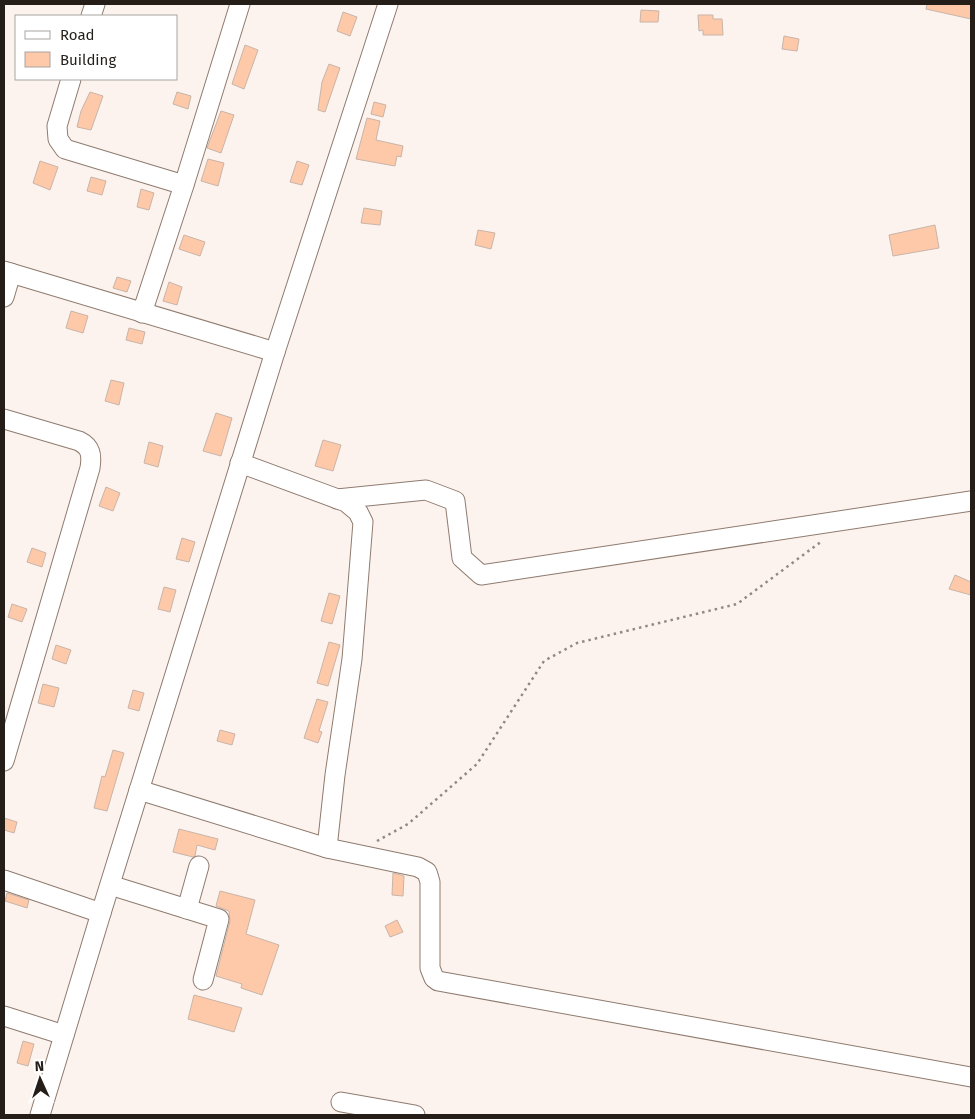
<svg xmlns="http://www.w3.org/2000/svg" width="975" height="1119" font-family="'Fira Sans',sans-serif">
  <rect width="100%" height="100%" fill="#fcf3ee"/>
  <g fill="#fec9a9" stroke="#c9b4a8">
    <path d="M927,4H971V19L926,9Z"/>
    <path d="M641,10L659,11L658,22H640Z"/>
    <path d="M343,12L357,17L350,36L337,31Z"/>
    <path d="M698,15H713V19H722L723,35H703V30L699,31Z"/>
    <path d="M784,36L799,39L797,51L782,49Z"/>
    <path d="M245,45L258,50L244,89L232,84Z"/>
    <path d="M329,64L340,68L325,112L318,110L322,82Z"/>
    <path d="M90,92L103,96L91,130L77,127L81,111Z"/>
    <path d="M177,92L191,96L188,109L173,104Z"/>
    <path d="M374,102L386,105L383,117L371,114Z"/>
    <path d="M221,111L234,115L221,153L207,148Z"/>
    <path d="M367,118L380,121L376,140L403,146L401,157L397,156L395,166L356,159Z"/>
    <path d="M208,159L224,163L218,186L201,181Z"/>
    <path d="M40,161L58,167L50,190L33,183Z"/>
    <path d="M297,161L309,165L302,185L290,182Z"/>
    <path d="M91,177L106,181L102,195L87,191Z"/>
    <path d="M141,189L154,193L149,210L137,207Z"/>
    <path d="M364,208L382,211L380,225L361,223Z"/>
    <path d="M935,225L939,248L893,256L889,235Z"/>
    <path d="M478,230L495,233L491,249L475,245Z"/>
    <path d="M184,235L205,242L200,256L179,249Z"/>
    <path d="M117,277L131,281L127,292L113,288Z"/>
    <path d="M169,282L182,287L177,305L163,301Z"/>
    <path d="M71,311L88,316L83,333L66,328Z"/>
    <path d="M129,328L145,332L142,344L126,340Z"/>
    <path d="M111,380L124,383L119,405L105,401Z"/>
    <path d="M216,413L232,418L221,456L203,451Z"/>
    <path d="M323,440L341,445L333,471L315,466Z"/>
    <path d="M149,442L163,446L158,467L144,463Z"/>
    <path d="M106,487L120,493L113,511L99,506Z"/>
    <path d="M182,538L195,542L189,562L176,559Z"/>
    <path d="M32,548L46,553L42,567L27,562Z"/>
    <path d="M955,575L971,582V595L949,589Z"/>
    <path d="M164,587L176,590L170,612L158,609Z"/>
    <path d="M329,593L340,596L332,624L321,621Z"/>
    <path d="M12,604L27,609L22,622L8,617Z"/>
    <path d="M329,642L340,645L328,686L317,683Z"/>
    <path d="M56,645L71,650L66,664L52,659Z"/>
    <path d="M43,684L59,688L54,707L38,703Z"/>
    <path d="M133,690L144,693L139,711L128,708Z"/>
    <path d="M317,699L328,702L319,731L322,732L318,743L304,738Z"/>
    <path d="M220,730L235,734L232,745L217,741Z"/>
    <path d="M113,750L124,753L107,811L94,808L102,776L105,777Z"/>
    <path d="M4,818L17,822L14,833L4,830Z"/>
    <path d="M179,829L218,839L215,850L197,845L195,856L193,857L173,852Z"/>
    <path d="M393,873L404,876L403,896L392,895Z"/>
    <path d="M220,891L255,900L246,934L279,945L262,995L241,988L242,984L216,976L230,921L229,911L216,906Z"/>
    <path d="M7,893L29,900L27,908L5,901Z"/>
    <path d="M397,920L403,932L390,937L385,926Z"/>
    <path d="M194,995L242,1008L234,1032L188,1019Z"/>
    <path d="M23,1041L34,1044L28,1066L17,1063Z"/>
  </g>
  <g fill="none" stroke-linecap="round" stroke-linejoin="round">
    <g stroke="#8f7b6f" stroke-width="21">
      <g id="minor">
        <path d="M91,16L95,4"/>
        <path d="M71,79L57,126L58,139L65,149L184,185"/>
        <path d="M4,271L275,352"/>
        <path d="M4,297L11,273"/>
        <path d="M142,313L184,185L240,4"/>
        <path d="M4,419L79,441C91,447 92,455 90,468L4,761"/>
        <path d="M337,499L426,490L455,501L462,558L481,575L971,501"/>
        <path d="M139,790L327,848L335,775L352,659L363,522L358,512L346,502L240,463"/>
        <path d="M327,848L418,867L427,872L430,882V968L434,978L438,981L971,1077"/>
        <path d="M4,880L101,913L40,1115"/>
        <path d="M110,885L219,919L203,980"/>
        <path d="M187,909L199,866"/>
        <path d="M101,913L275,352L388,4"/>
        <path d="M4,1016L64,1035"/>
        <path d="M341,1102L415,1115"/>
      </g>
    </g>
    <path stroke="#918984" stroke-width="2.5" stroke-dasharray="2.5 4" stroke-linecap="butt" d="M377,841L408,824L477,764L544,661L577,643L737,604L822,541"/>
    <use href="#minor" stroke="#fff" stroke-width="19"/>
  </g>
  <rect width="975" height="1119" fill="none" stroke="#241d18" stroke-width="10"/>
  <rect x="15" y="15" width="162" height="65" fill="#ffffff" stroke="#a7a5a3"/>
  <rect x="25" y="31" width="25" height="8" fill="#ffffff" stroke="#a7a5a3"/>
  <text x="60" y="40" font-size="15" fill="#241d18">Road</text>
  <rect x="25" y="52" width="25" height="15" fill="#fec9a9" stroke="#a7a5a3"/>
  <text x="60" y="65" font-size="15" fill="#241d18">Building</text>
  <g transform="translate(40 1079) rotate(357)" stroke="#ffffff" stroke-width="4" paint-order="stroke">
  <path d="M0-4L9 19L0 12L-9 19Z" fill="#241d18"/>
  <text y="-8" font-size="14" font-weight="bold" text-anchor="middle" fill="#241d18">N</text>
  </g>
</svg>
